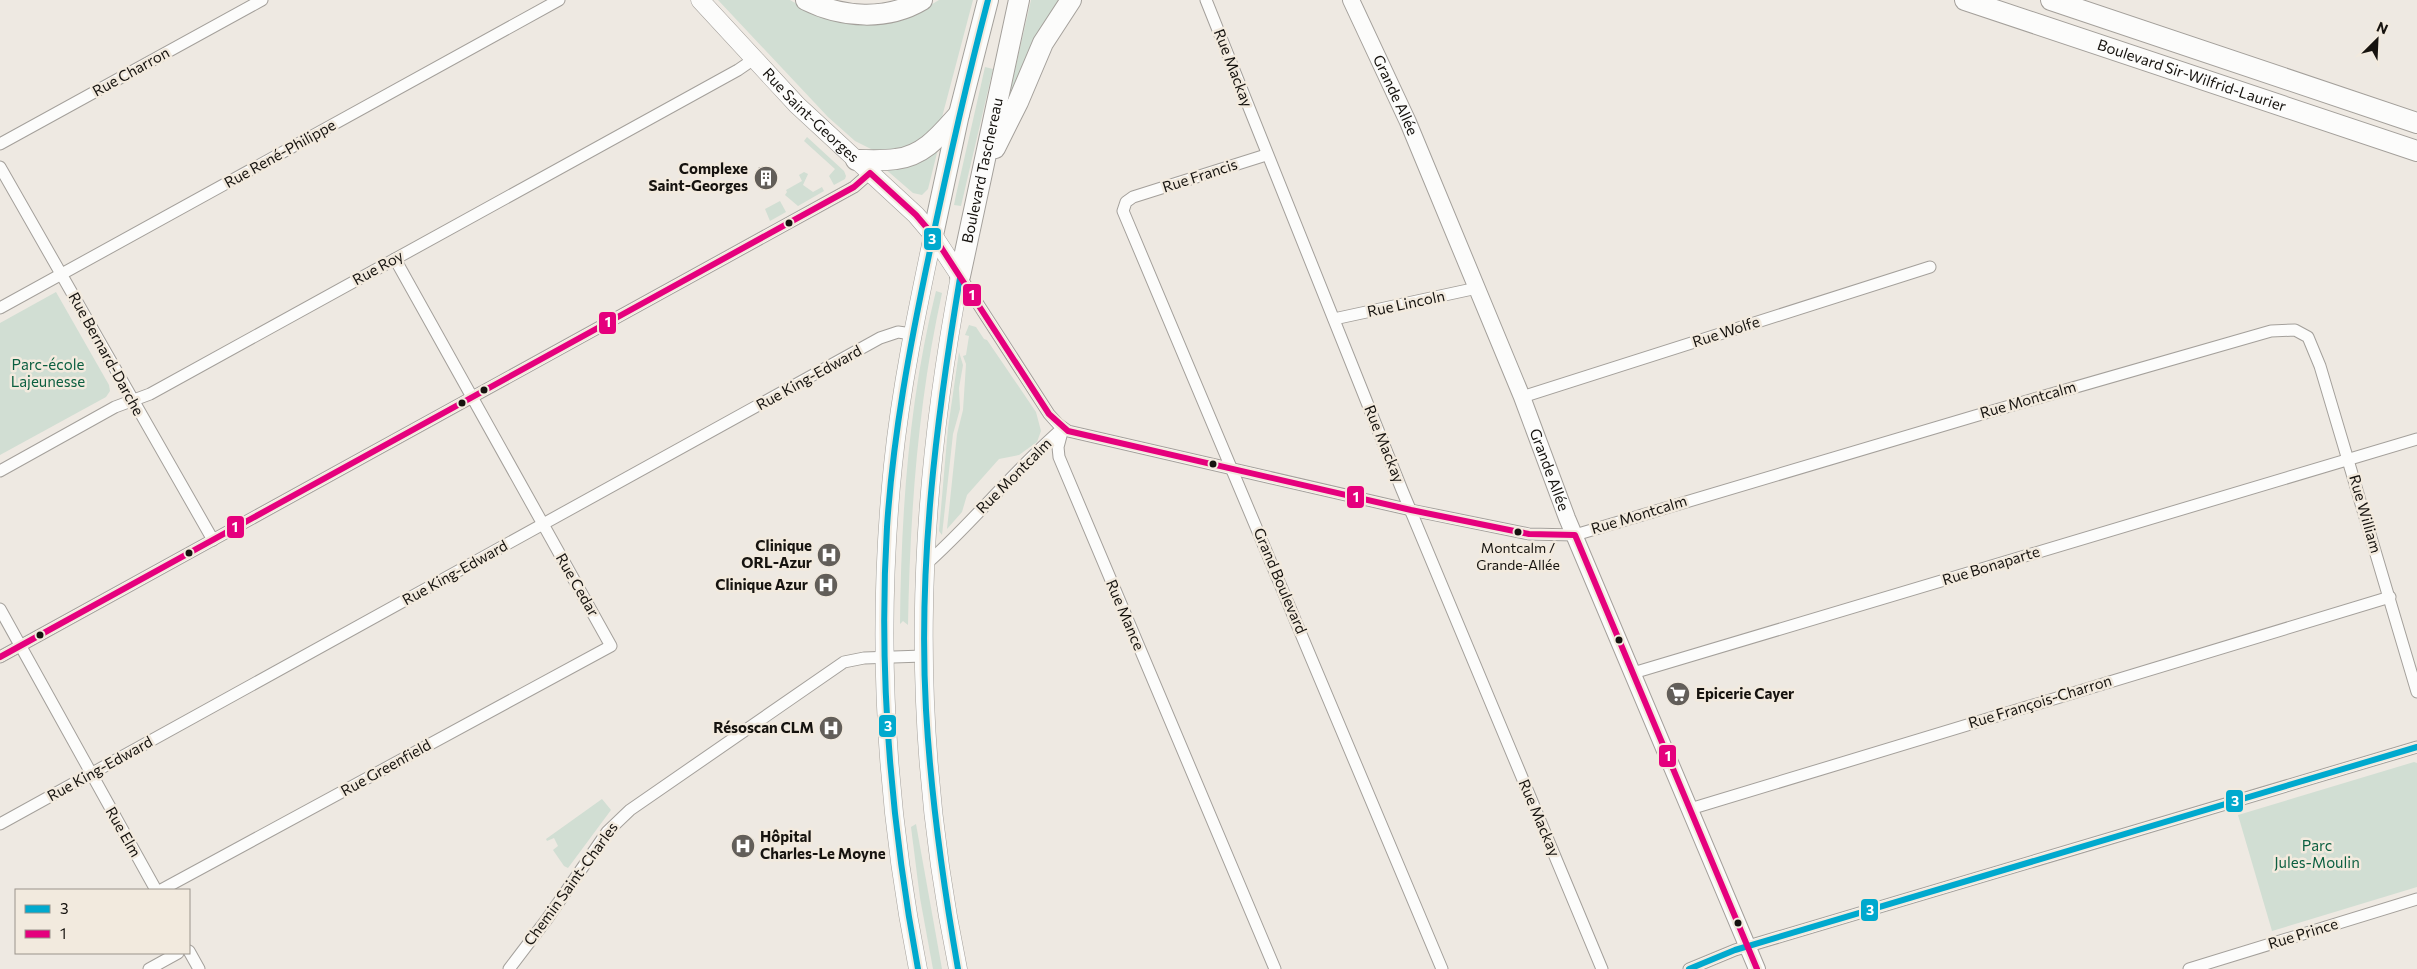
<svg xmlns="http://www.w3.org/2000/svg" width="2417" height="969" font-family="Commissioner,sans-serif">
  <rect width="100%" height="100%" fill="#eee9e2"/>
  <g fill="#d1ded3">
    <path d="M718,0H790L811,12H919L939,0H973L941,121L920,145L877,152L855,141L828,117Z"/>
    <path d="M1031,0H1063L1012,98L1009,96Z"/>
    <path d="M985,67L993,69L961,206L954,205L956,195Z"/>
    <path d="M807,137L844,171L846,176L845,179L834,185L829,176L835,169L804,141Z"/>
    <path d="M938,149L928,189L922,195L913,193L883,167Z"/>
    <path d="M804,172L808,174L803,185L813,192L822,187L824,191L798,206L785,195L787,192L786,190L802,181L799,175Z"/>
    <path d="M780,201L786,212L770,221L765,209Z"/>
    <path d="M936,291L942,293C918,402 910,513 908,625L903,621L900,624C901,513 909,399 936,291Z"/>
    <path d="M56,292L109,385L110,391L106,397L0,455V323Z"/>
    <path d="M969,325L976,327L984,339L987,340L1036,412L1041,431L1037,442L1019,455L999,459L967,495L962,512L947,529L957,434L963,410L966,364L963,356L966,355L969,336L965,335Z"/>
    <path d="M959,352L963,365L959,388L960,409L953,434L942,535L939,531L948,428Z"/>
    <path d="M2414,762L2417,763V887L2272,931L2238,815Z"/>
    <path d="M602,799L611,810L568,868L564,866L553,850L558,846L554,838L547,841L546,839Z"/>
    <path d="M916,824L942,969H933L920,898L911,827Z"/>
  </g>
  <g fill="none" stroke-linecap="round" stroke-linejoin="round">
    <g stroke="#a4a09b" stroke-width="13">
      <g id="street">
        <path d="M1206,0L1402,490L1602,969"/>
        <path d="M0,144L262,0"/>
        <path d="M1266,155L1133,197L1126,202L1123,211L1442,969"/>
        <path d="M0,167L213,540"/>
        <path d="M960,276L1049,414L1058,424L1068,431L1411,510L1529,534L1575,535L1975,416L2271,331L2295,330L2308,337L2320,366L2417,692"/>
        <path d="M0,308L559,0"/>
        <path d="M1334,319L1477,288"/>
        <path d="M1522,397L1930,267"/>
        <path d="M1063,428L1058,447L1059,457L1275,969"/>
        <path d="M0,471L115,407L150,394L738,70L754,59"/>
        <path d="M924,566C973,523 1013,471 1063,428"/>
        <path d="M0,609L156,890"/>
        <path d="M0,657L834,198L854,187L870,173"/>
        <path d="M1633,673L2417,439"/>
        <path d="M1690,809L2390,597"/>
        <path d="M0,824L880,338L898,332L912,334"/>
        <path d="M161,890L611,646L395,259"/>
        <path d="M189,951L199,969"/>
        <path d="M149,969L178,953"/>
        <path d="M509,969L547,919L607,832L630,810L844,662L864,658L923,656"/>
        <path d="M1689,969L1735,950L2417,747"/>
        <path d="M2189,969L2417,899"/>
      </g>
    </g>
    <g stroke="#a4a09b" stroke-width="18">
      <g id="secondary">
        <path id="s1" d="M1351,0L1408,122L1522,397L1567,518L1757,969"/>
      </g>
    </g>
    <g stroke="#a4a09b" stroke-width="19">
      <g id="primary">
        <path id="s2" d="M700,0L797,105L916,215L933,235L960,276C915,513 909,732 958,969"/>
        <path d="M918,969C885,804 876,632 893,465C901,387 917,311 933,235"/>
      </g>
    </g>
    <g stroke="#a4a09b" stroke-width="22">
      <g id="highway">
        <path d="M806,0C842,18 887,21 922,0"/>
        <path id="s3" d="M1965,0L2417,151"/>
        <path d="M2051,0L2417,123"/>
        <path d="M995,148L1018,102L1043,43L1071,0"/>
        <path d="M856,160C869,160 883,161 896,159C924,156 941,134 959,114"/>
        <path d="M933,235L959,114L988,0"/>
        <path id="s4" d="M960,276L1019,0"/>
      </g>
    </g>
    <use href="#street" stroke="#fcfcfb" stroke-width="11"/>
    <use href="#secondary" stroke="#fcfcfb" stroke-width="16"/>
    <use href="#primary" stroke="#fcfcfb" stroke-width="18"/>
    <use href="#highway" stroke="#fcfcfb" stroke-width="20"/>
    <g stroke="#f2eade" stroke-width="10">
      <g id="bus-1">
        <path d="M918,969C891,823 878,676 887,527C893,435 910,345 929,255C947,169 966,84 988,0"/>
        <path d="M958,969C943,883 931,798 926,710C918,565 936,421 960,278"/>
        <path d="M1689,969L1735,950L2417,747"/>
      </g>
    </g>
    <g stroke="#f2eade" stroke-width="10">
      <path id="bus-2" d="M0,657L854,187L870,173L916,215L933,235L1049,414L1068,431L1411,510L1529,534L1575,535L1757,969"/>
    </g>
    <use href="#bus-1" stroke="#00a9ce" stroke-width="6"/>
    <use href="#bus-2" stroke="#e5007d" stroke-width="6"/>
  </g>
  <defs>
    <g id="building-disc" transform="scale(1.25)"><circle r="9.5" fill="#625e59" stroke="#f2eade"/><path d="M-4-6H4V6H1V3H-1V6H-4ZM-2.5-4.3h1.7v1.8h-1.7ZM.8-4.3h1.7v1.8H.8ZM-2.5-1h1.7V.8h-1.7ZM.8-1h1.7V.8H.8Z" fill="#fff"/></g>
    <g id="hospital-disc" transform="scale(1.25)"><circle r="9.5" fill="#625e59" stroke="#f2eade"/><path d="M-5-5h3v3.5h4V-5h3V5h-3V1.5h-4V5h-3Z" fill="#fff"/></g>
    <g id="supermarket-disc" transform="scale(1.25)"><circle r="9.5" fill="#625e59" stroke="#f2eade"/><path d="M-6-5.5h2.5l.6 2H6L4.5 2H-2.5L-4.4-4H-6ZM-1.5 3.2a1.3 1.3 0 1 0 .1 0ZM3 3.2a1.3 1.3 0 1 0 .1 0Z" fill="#fff"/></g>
  </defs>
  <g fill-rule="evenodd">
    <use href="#building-disc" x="766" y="178"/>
    <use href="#hospital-disc" x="829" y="555"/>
    <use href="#hospital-disc" x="826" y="585"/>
    <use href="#supermarket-disc" x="1678" y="694"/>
    <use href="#hospital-disc" x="831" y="728"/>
    <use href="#hospital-disc" x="743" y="846"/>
  </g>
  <g fill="#16130f" stroke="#f2eade" stroke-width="2">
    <circle cx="789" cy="223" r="4.5"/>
    <circle cx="484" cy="390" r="4.5"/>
    <circle cx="462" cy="403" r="4.5"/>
    <circle cx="1213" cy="464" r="4.5"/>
    <circle cx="1518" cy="532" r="4.5"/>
    <circle cx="189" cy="553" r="4.5"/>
    <circle cx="40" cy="635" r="4.5"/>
    <circle cx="1619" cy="640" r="4.5"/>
    <circle cx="1738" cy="923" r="4.5"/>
  </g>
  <g text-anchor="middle" stroke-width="5" stroke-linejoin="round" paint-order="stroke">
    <g font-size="14" fill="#16130f" stroke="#f2eade">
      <text x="1518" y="553">Montcalm /<tspan x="1518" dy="17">Grande-Allée</tspan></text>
    </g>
    <g font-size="15" fill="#16130f" stroke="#f2eade">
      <text transform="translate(1233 68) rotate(69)" y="5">Rue Mackay</text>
      <text transform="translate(131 72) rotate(-29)" y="5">Rue Charron</text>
      <text dy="5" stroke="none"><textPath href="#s3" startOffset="239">Boulevard Sir-Wilfrid-Laurier</textPath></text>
      <text dy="5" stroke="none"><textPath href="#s1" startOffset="105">Grande Allée</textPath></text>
      <text dy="5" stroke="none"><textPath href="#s2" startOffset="160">Rue Saint-Georges</textPath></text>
      <text transform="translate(280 154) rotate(-29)" y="5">Rue René-Philippe</text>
      <text dy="5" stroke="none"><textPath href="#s4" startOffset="108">Boulevard Taschereau</textPath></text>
      <text transform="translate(1200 176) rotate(-18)" y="5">Rue Francis</text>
      <text transform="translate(378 268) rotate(-29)" y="5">Rue Roy</text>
      <text transform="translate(1406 304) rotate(-12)" y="5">Rue Lincoln</text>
      <text transform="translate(1726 332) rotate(-18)" y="5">Rue Wolfe</text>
      <text transform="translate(106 354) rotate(61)" y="5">Rue Bernard-Darche</text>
      <text transform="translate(809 378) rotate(-29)" y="5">Rue King-Edward</text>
      <text transform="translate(2028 400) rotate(-16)" y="5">Rue Montcalm</text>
      <text transform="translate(1384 444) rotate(68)" y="5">Rue Mackay</text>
      <text dy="5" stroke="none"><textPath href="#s1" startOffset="510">Grande Allée</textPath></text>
      <text transform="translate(1014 476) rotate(-45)" y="5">Rue Montcalm</text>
      <text transform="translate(2365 514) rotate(74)" y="5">Rue William</text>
      <text transform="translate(1639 515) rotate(-17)" y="5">Rue Montcalm</text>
      <text transform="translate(1991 566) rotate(-17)" y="5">Rue Bonaparte</text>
      <text transform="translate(455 573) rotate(-29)" y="5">Rue King-Edward</text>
      <text transform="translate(1280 581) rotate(67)" y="5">Grand Boulevard</text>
      <text transform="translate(577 585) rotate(60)" y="5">Rue Cedar</text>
      <text transform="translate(1125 615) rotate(67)" y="5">Rue Mance</text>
      <text transform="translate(2040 702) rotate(-17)" y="5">Rue François-Charron</text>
      <text transform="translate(386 768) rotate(-29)" y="5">Rue Greenfield</text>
      <text transform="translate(100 769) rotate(-29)" y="5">Rue King-Edward</text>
      <text transform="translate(1539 818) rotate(67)" y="5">Rue Mackay</text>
      <text transform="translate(123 832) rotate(60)" y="5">Rue Elm</text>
      <text transform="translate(571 884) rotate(-54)" y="5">Chemin Saint-Charles</text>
      <text transform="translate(2303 934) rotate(-17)" y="5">Rue Prince</text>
    </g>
    <g font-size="15" font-weight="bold" fill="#16130f" stroke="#f2eade" text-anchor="end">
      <text x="748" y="174">Complexe<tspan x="748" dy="17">Saint-Georges</tspan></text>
      <text x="812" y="551">Clinique<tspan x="812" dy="17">ORL-Azur</tspan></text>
      <text x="808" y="590">Clinique Azur</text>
      <text x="1696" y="699" text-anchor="start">Epicerie Cayer</text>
      <text x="814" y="733">Résoscan CLM</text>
      <text x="760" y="842" text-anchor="start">Hôpital<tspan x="760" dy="17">Charles-Le Moyne</tspan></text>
    </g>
    <g font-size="15" fill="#0c5f40" stroke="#f2eade">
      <text x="48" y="370">Parc-école<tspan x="48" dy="17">Lajeunesse</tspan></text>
      <text x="2317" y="851">Parc<tspan x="2317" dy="17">Jules-Moulin</tspan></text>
    </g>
  </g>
  <g stroke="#f2eade" stroke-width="2">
    <rect x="923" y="227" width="19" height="24" rx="5" fill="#00a9ce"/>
    <rect x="962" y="283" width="20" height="24" rx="5" fill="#e5007d"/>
    <rect x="598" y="311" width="19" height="24" rx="5" fill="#e5007d"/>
    <rect x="1346" y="485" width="19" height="24" rx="5" fill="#e5007d"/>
    <rect x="226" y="515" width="19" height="24" rx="5" fill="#e5007d"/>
    <rect x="878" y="714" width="19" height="24" rx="5" fill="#00a9ce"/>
    <rect x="1658" y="744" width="19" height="24" rx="5" fill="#e5007d"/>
    <rect x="2225" y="789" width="19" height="24" rx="5" fill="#00a9ce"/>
    <rect x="1860" y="898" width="19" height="24" rx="5" fill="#00a9ce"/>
  </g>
  <g font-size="14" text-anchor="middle" font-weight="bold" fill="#fff">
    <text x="932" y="244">3</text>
    <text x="972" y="300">1</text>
    <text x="608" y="327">1</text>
    <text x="1356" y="502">1</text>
    <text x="235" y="532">1</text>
    <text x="888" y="731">3</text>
    <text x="1668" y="761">1</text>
    <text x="2235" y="806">3</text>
    <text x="1870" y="915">3</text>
  </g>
  <rect x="15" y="889" width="175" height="65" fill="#f2eade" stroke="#9a948b"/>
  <rect x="25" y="905" width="25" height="8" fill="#00a9ce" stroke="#9a948b"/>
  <text x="60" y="914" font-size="15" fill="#16130f">3</text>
  <rect x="25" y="930" width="25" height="8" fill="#e5007d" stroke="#9a948b"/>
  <text x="60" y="939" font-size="15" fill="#16130f">1</text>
  <g transform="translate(2377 40) rotate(24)" stroke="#f2eade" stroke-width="4" paint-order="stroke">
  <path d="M0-4L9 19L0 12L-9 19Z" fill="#16130f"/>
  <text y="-8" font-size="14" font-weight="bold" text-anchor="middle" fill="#16130f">N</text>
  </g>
</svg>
